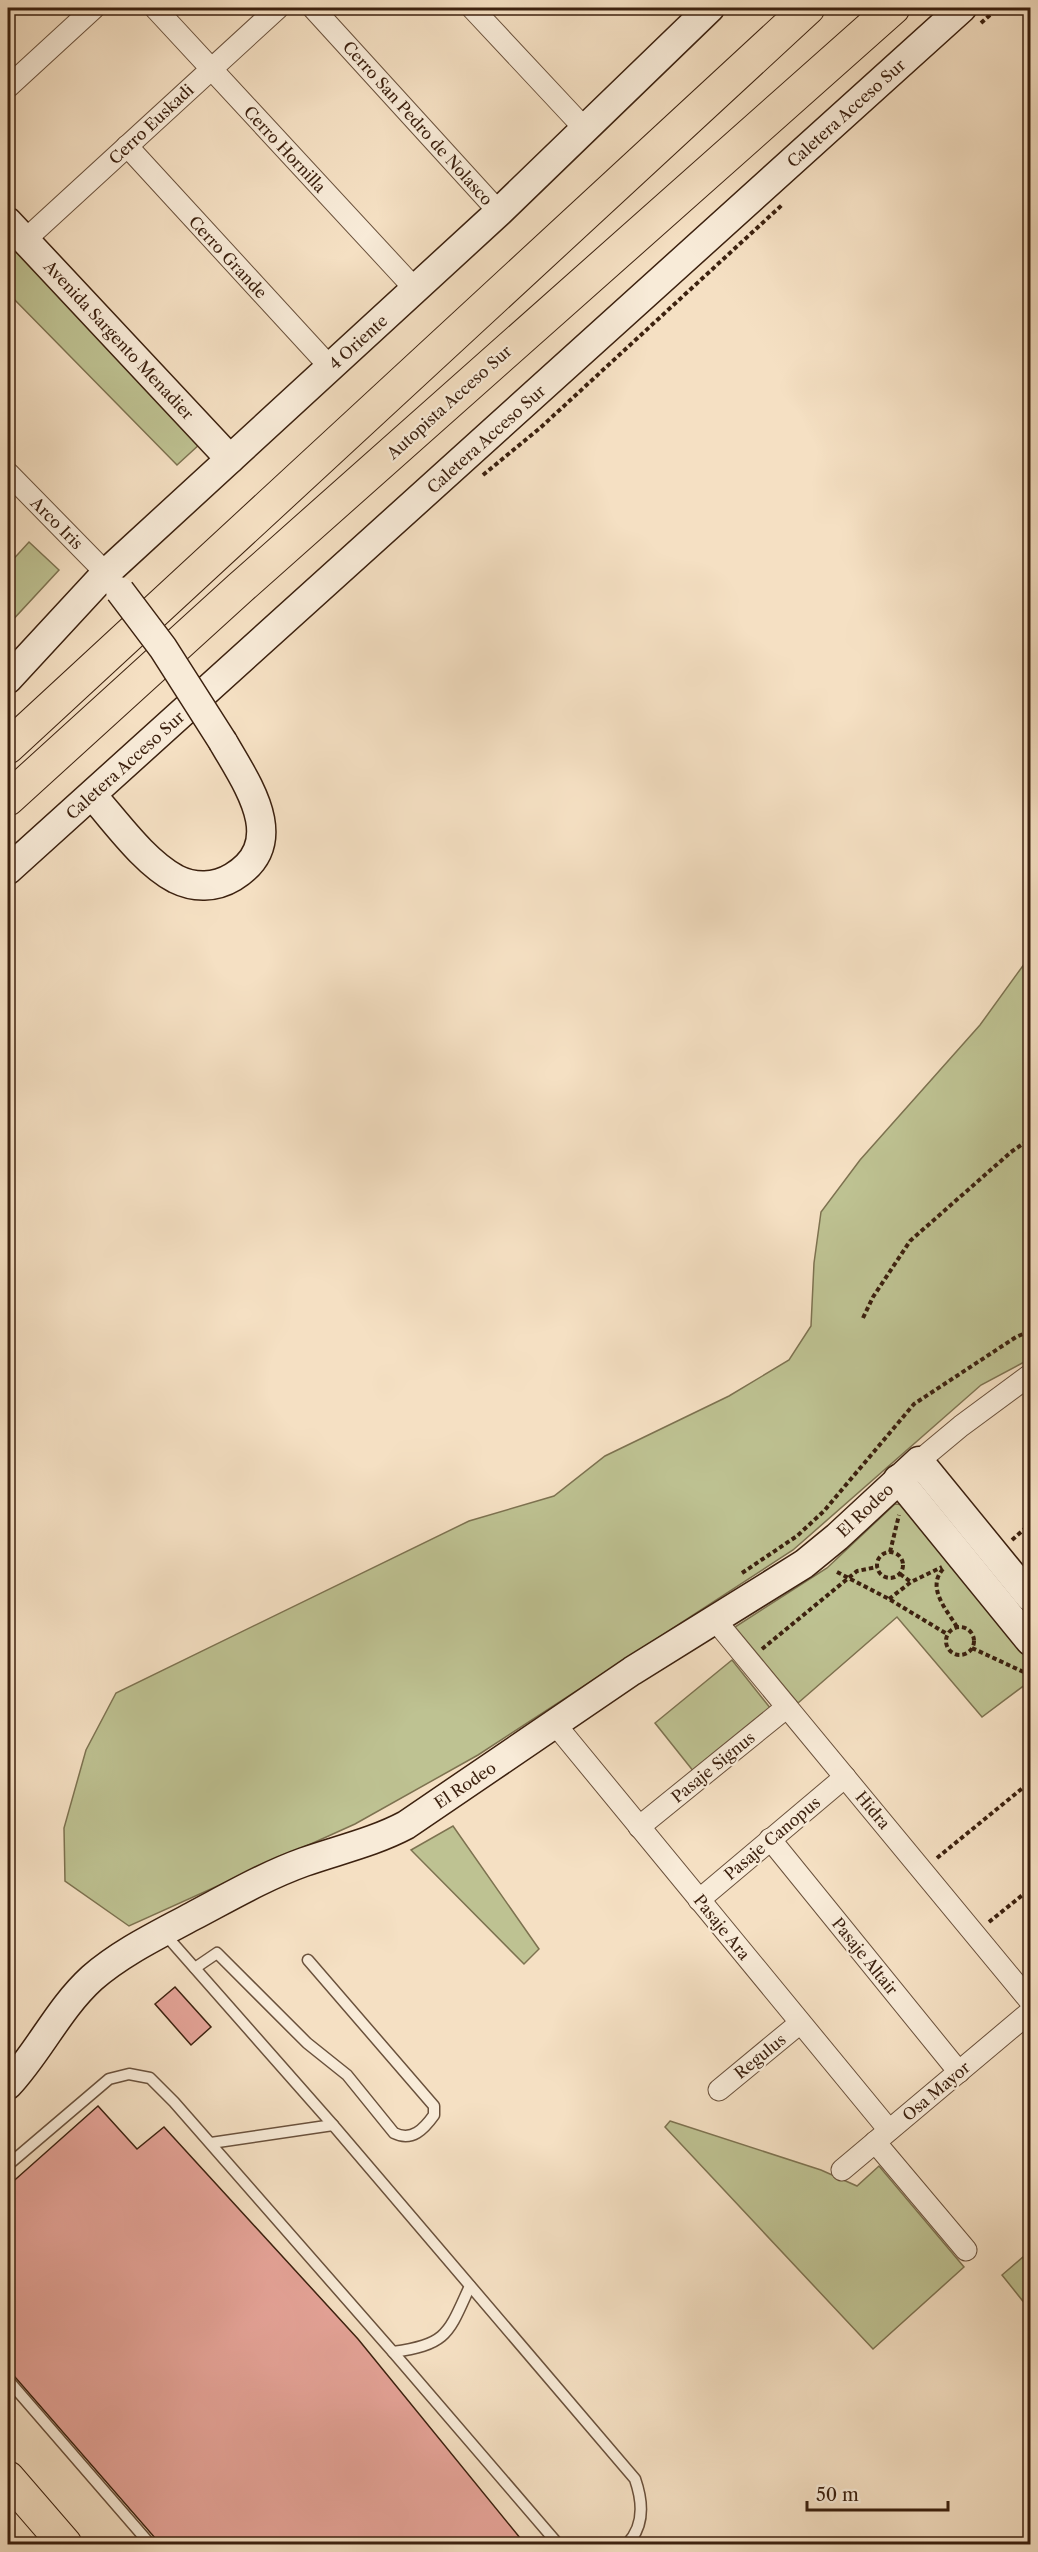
<svg xmlns="http://www.w3.org/2000/svg" width="1038" height="2552" font-family="'Libre Caslon Text',serif">
  <rect width="100%" height="100%" fill="#f5e0c3"/>
  <filter id="stains"><feTurbulence type="fractalNoise" baseFrequency=".00333" numOctaves="4"/><feColorMatrix values="0 0 0 0 .2 0 0 0 0 .09 0 0 0 0 .02 0 0 0 .5 -.17"/></filter>
  <radialGradient id="worn" r=".72"><stop offset=".6" stop-color="#630" stop-opacity="0"/><stop offset="1" stop-color="#630" stop-opacity=".3"/></radialGradient>
  <g fill="#bec292" stroke="#7d7250" stroke-width="1.5">
    <path d="M8,236L201,443L177,465L8,293Z"/>
    <path d="M29,542L59,570L8,625V565Z"/>
    <path d="M1030,956V1359L981,1385L793,1550L478,1755L355,1824L129,1926L65,1881L64,1828L86,1750L116,1693L469,1521L554,1496L605,1456L729,1396L789,1360L811,1326L814,1263L821,1212L860,1160L980,1025Z"/>
    <path d="M895,1504L907,1505L1030,1649V1681L982,1717L897,1617L798,1703L735,1627L827,1568Z"/>
    <path d="M732,1660L771,1709L694,1772L655,1723Z"/>
    <path d="M453,1826L539,1949L524,1964L411,1850Z"/>
    <path d="M670,2121L821,2170L857,2186L879,2166L964,2267L873,2349L665,2127Z"/>
    <path d="M1030,2251V2310L1002,2275Z"/>
  </g>
  <g fill="#e6a499" stroke="#3c210f" stroke-width="1.5">
    <path d="M175,1987L211,2027L191,2045L155,2004Z"/>
    <path d="M98,2106L137,2149L164,2127L358,2339L525,2544H157L156,2539L8,2369V2186Z"/>
  </g>
  <g fill="none" stroke-linecap="round" stroke-linejoin="round">
    <g stroke="#6a513c" stroke-width="13">
      <g id="lane">
        <path d="M163,1932L333,2125L635,2479C643,2502 645,2526 627,2544"/>
        <path d="M195,1968L217,1953L307,2043L347,2075L394,2133C412,2142 424,2129 434,2115V2106L308,1960"/>
        <path d="M211,2143L333,2125"/>
        <path d="M8,2165L109,2079L129,2074L150,2078L174,2102L393,2352L558,2544"/>
        <path d="M393,2352C448,2344 448,2334 470,2286"/>
        <path d="M8,2380L150,2544"/>
      </g>
    </g>
    <g stroke="#6a513c" stroke-width="23">
      <g id="street">
        <path d="M155,8L416,290"/>
        <path d="M313,8L499,212"/>
        <path d="M472,8L586,130"/>
        <path d="M8,87L94,8"/>
        <path d="M127,146L330,367"/>
        <path d="M25,240L278,8"/>
        <path d="M8,473L106,573"/>
        <path d="M919,1461L961,1426L1030,1375"/>
        <path d="M715,1620L1030,2001"/>
        <path d="M555,1724L889,2130"/>
        <path d="M639,1827L787,1707"/>
        <path d="M770,1839L959,2072"/>
        <path d="M699,1900L845,1777"/>
        <path d="M719,2090L800,2023"/>
        <path d="M875,2142L966,2250"/>
        <path d="M842,2170L1030,2012"/>
      </g>
    </g>
    <g stroke="#3c210f" stroke-width="31">
      <g id="secondary">
        <path d="M8,222L230,459"/>
        <path d="M8,679L106,573L499,212L710,8"/>
        <path d="M92,795C116,822 144,862 176,879C194,888 215,888 233,877C290,842 247,784 223,742"/>
        <path d="M8,870L962,8"/>
        <path d="M898,1479L1030,1641"/>
        <path d="M8,2085C39,2052 58,2009 92,1978C122,1952 158,1935 193,1916C229,1897 265,1876 304,1862C338,1850 374,1842 406,1825L632,1671L804,1564L837,1537L919,1461L1030,1597"/>
      </g>
    </g>
    <g stroke="#3c210f" stroke-width="35">
      <path id="primary" d="M8,2478L65,2544"/>
    </g>
    <g stroke="#3c210f" stroke-width="35">
      <g id="highway">
        <path d="M8,747L808,8"/>
        <path d="M8,799L240,588L893,8"/>
      </g>
    </g>
    <g stroke="#3c210f" stroke-width="4" stroke-dasharray="4.5 3" stroke-linecap="butt">
      <path d="M981,23L998,8"/>
      <path d="M483,475L540,428L783,204"/>
      <path d="M863,1318L873,1297L910,1241L1011,1152L1030,1139"/>
      <path d="M1012,1540L1030,1524"/>
      <path d="M890,1552L899,1515"/>
      <circle cx="890" cy="1565" r="13"/>
      <path d="M943,1569C926,1588 947,1610 957,1627"/>
      <path d="M837,1572L889,1599L947,1634"/>
      <path d="M742,1573L797,1536L824,1511L914,1404L1016,1337L1030,1331"/>
      <path d="M900,1574L911,1582"/>
      <path d="M889,1599L911,1582L942,1567"/>
      <circle cx="960" cy="1641" r="14"/>
      <path d="M972,1648L1030,1675"/>
      <path d="M762,1649L857,1571L877,1567"/>
      <path d="M937,1858L1030,1782"/>
      <path d="M989,1922L1030,1889"/>
    </g>
    <use href="#lane" stroke="#f8ebd8" stroke-width="10"/>
    <use href="#street" stroke="#f8ebd8" stroke-width="21"/>
    <use href="#secondary" stroke="#f8ebd8" stroke-width="28"/>
    <use href="#primary" stroke="#f5e0c3" stroke-width="33"/>
    <use href="#highway" stroke="#f5e0c3" stroke-width="33"/>
    <g stroke="#3c210f" stroke-width="31" stroke-linecap="butt">
      <path id="secondary-bridge" d="M120,591L163,648L223,742"/>
    </g>
    <use href="#secondary-bridge" stroke="#f8ebd8" stroke-width="28"/>
  </g>
  <g text-anchor="middle" stroke-width="4.5" stroke-linejoin="round" paint-order="stroke">
    <g font-size="16" fill="#3c210f" stroke="#f8ebd8">
      <text transform="translate(846 113) rotate(-42)" y="6">Caletera Acceso Sur</text>
      <text transform="translate(418 123) rotate(48)" y="6">Cerro San Pedro de Nolasco</text>
      <text transform="translate(151 124) rotate(-43)" y="6">Cerro Euskadi</text>
      <text transform="translate(285 149) rotate(47)" y="6">Cerro Hornilla</text>
      <text transform="translate(228 257) rotate(47)" y="6">Cerro Grande</text>
      <text transform="translate(119 340) rotate(47)" y="6">Avenida Sargento Menadier</text>
      <text transform="translate(358 342) rotate(-42)" y="6">4 Oriente</text>
      <text transform="translate(449 402) rotate(-42)" y="6">Autopista Acceso Sur</text>
      <text transform="translate(486 439) rotate(-42)" y="6">Caletera Acceso Sur</text>
      <text transform="translate(57 523) rotate(45)" y="6">Arco Iris</text>
      <text transform="translate(125 765) rotate(-42)" y="6">Caletera Acceso Sur</text>
      <text transform="translate(865 1510) rotate(-43)" y="6">El Rodeo</text>
      <text transform="translate(713 1767) rotate(-39)" y="6">Pasaje Signus</text>
      <text transform="translate(465 1785) rotate(-34)" y="6">El Rodeo</text>
      <text transform="translate(873 1810) rotate(50)" y="6">Hidra</text>
      <text transform="translate(772 1838) rotate(-40)" y="6">Pasaje Canopus</text>
      <text transform="translate(722 1927) rotate(51)" y="6">Pasaje Ara</text>
      <text transform="translate(865 1956) rotate(51)" y="6">Pasaje Altair</text>
      <text transform="translate(760 2056) rotate(-39)" y="6">Regulus</text>
      <text transform="translate(936 2091) rotate(-40)" y="6">Osa Mayor</text>
    </g>
  </g>
  <rect width="1038" height="2552" fill="none" stroke="#f5e0c3" stroke-width="30"/>
  <rect x="9" y="9" width="1020" height="2534" fill="none" stroke="#3c210f" stroke-width="3"/>
  <rect x="15" y="15" width="1008" height="2522" fill="none" stroke="#3c210f" stroke-width="1.5"/>
  <path d="M807 2501v9h141v-9" fill="none" stroke="#3c210f" stroke-width="3"/>
  <text x="816" y="2501" font-size="18" fill="#3c210f" stroke="#f8ebd8" stroke-width="4.5" paint-order="stroke">50 m</text>
  <rect width="100%" height="100%" filter="url(#stains)"/>
  <rect width="100%" height="100%" fill="url(#worn)"/>
</svg>
